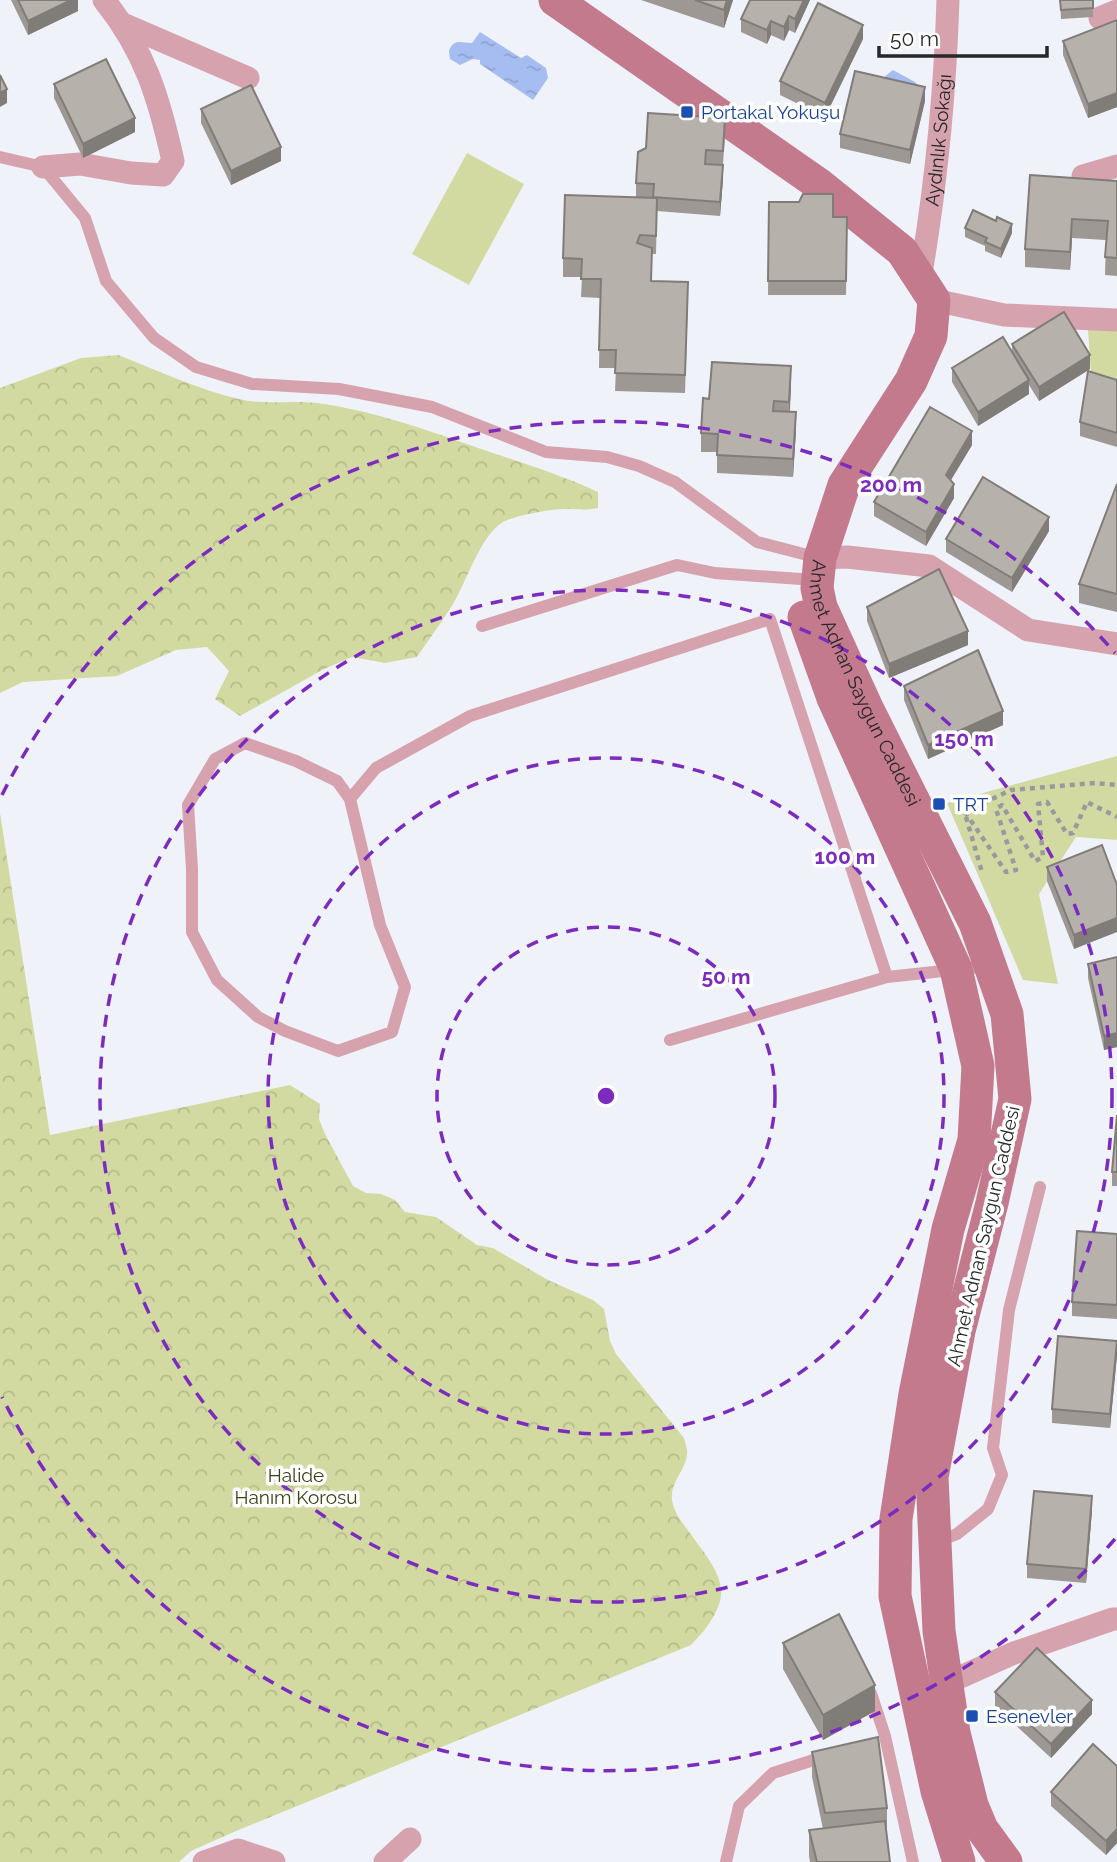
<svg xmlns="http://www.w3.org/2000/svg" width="1117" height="1862" font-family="Raleway,sans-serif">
  <defs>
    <pattern id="forest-crowns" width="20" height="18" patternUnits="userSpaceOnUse" patternTransform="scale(1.75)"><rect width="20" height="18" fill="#d3daa1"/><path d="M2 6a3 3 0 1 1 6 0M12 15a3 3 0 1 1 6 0" fill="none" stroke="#b5bb8b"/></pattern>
    <pattern id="water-ripples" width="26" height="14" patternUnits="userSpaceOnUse" patternTransform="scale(1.75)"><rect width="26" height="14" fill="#a5bdf0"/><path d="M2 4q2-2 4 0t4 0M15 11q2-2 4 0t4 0" fill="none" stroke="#8ea2ce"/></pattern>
  </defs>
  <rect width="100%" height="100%" fill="#f0f2f9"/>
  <g fill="#d3daa1">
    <path d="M467,153L524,184L469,285L412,254Z"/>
    <path d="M1088,330H1117V382L1091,373Z"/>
    <path d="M1117,756V840L1076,837L1039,894L1058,984L1023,980L947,803Z"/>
  </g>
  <g fill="url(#forest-crowns)">
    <path d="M118,355C157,370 199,390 239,399C267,406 295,399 324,404C383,413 437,434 493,453C529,465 564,476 598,492V508C584,511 580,509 566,509C551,509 517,515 503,522C480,536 467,581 453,604C442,622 429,639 417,657L385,663L352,657L324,669L240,716L215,699L229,671L207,647L176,650L117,676L23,682L0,693V388L81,358Z"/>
    <path d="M0,813L50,1135L290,1085L320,1104L319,1119L325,1134L353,1186L366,1193L381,1194L395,1200L405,1212L436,1217L477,1245L493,1248L548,1280L593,1300L604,1309L610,1341L616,1354L684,1438C685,1443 688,1450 687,1454C686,1470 670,1482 672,1500C674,1513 682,1522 690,1533C701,1549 719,1569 721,1589C723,1609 704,1632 691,1645L236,1831L191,1851L179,1862H0Z"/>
  </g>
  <g fill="url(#water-ripples)">
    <path d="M480,32L521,58L527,55L546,68L548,78L533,100L480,64V60L473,59L460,65L450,59L449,51C453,38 462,43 472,43Z"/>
    <path d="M893,70L915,82L920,88L883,78Z"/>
  </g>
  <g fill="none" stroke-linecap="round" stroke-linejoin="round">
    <g stroke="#989a9f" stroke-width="4.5" stroke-dasharray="5 5" stroke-linecap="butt">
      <path d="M965,812L1006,872L1016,870L996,809L1002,805L1035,861L1043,857L1038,804L1047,802L1067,834L1073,833L1087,802L1117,817"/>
      <path d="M965,812L1011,790L1095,783L1117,785"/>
      <path d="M966,817L982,872"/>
    </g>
    <g stroke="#d5a2ae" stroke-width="12">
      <path d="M0,157L43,167L85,218L106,281L154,338L196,367L252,384L339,389L432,407L546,452L607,457L639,466L675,482L757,542L819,558"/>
      <path d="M482,626L677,565L715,573L801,579"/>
      <path d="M245,743L296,761L337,781L350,799L380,925L405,987L392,1032L338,1051L285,1031L258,1017L217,980L192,932V869L188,805L215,759Z"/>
      <path d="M350,799L376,768L470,716L770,619L887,977L990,966"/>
      <path d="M670,1040L887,977"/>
      <path d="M937,1542L957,1534L988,1509L1002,1475L993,1448L1009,1310L1040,1187"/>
      <path d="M871,1693L885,1736L913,1862"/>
      <path d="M726,1862L739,1806L773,1773L826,1756"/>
    </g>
    <g stroke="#d5a2ae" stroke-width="23">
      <path d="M1100,18L1117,11"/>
      <path d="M123,24L248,78"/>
      <path d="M43,167L80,164L131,173L163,175L173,161C159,98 145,51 104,0"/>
      <path d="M1083,176L1117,166"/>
      <path id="s1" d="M920,279C936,187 945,94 948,0"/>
      <path d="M934,300L1004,315L1117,320"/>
      <path d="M820,558L847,557L929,566L1028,630L1117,644"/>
      <path d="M947,1683L1014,1653L1113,1619H1117"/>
      <path d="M204,1862L238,1850L274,1862"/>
      <path d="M385,1862L410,1839"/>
    </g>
    <g stroke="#c37a8d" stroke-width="33">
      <path id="s2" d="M555,0L820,185L902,251L934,300L931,336L911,381L844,485L820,558L817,588L821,607L868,710L975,923L1007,1014L1015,1099L992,1203L959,1331L932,1477L939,1631L954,1733L972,1805L982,1829L1006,1862"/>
      <path d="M804,617L833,698L956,969L978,1066L974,1140L948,1229L915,1394L896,1519L895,1596L937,1791L959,1862"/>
    </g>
  </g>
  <g fill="#9d9894">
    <path d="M11,0H78V11L28,35Z"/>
    <path d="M641,0H733L724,28Z"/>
    <path d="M810,0L795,33L789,30L784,41L771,35L767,44L741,32V19Z"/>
    <path d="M1060,0H1093V17L1061,19Z"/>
    <path d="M1117,20V107L1088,118L1063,55V41Z"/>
    <path d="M863,39L825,117L780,95V81Z"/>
    <path d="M54,84L135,132L83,158L54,98Z"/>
    <path d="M925,101L910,164L840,148V134Z"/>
    <path d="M201,109L281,161L231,185L201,123Z"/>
    <path d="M725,132L723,165L706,164L723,179L720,216L657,211L656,254H652V281L688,300L685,393L615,391L616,368H599L600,298L581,297L582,277H563V258L636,197V183Z"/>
    <path d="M1117,181V276L1105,275L1106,240L1072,238L1070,270L1025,267V249Z"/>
    <path d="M769,202H799L833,217H847L846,295H768Z"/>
    <path d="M965,228L1012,233L1001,258L985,251V246L965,237Z"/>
    <path d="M1012,344L1090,369L1039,401L1029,385V394L978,426L952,382V368L1012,353Z"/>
    <path d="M1117,380V447L1080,436V422Z"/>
    <path d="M791,384L790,412L796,430L793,477L717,473V452H701V433L709,399Z"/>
    <path d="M972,445L951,480L954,498L926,546L874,516V502Z"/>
    <path d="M1117,484V612L1079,603V584Z"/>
    <path d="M1049,531L1012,592L946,552V539Z"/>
    <path d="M867,607L968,645L889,678L867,621Z"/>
    <path d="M904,686L1003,725L928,759L904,700Z"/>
    <path d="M1102,845L1074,949L1047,881V867Z"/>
    <path d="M1117,957V1047L1104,1050L1088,978V964Z"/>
    <path d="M1117,1115V1186H1112V1172Z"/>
    <path d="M1117,1234V1319L1072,1316V1302Z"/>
    <path d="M1117,1355L1110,1428L1052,1423V1409Z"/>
    <path d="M1092,1510L1086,1583L1027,1578V1564Z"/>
    <path d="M783,1643L875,1711L823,1740L783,1669Z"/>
    <path d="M995,1692L1092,1714L1051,1758L995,1706Z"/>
    <path d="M812,1752L887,1808V1834L890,1862H810L809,1856V1830L823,1829L812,1777Z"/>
    <path d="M1117,1766V1843L1106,1855L1051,1806V1792Z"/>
  </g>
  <g fill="#807c78">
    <path d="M71,0H78V11L28,35V21Z"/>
    <path d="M727,0H733L724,28V10Z"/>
    <path d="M804,0H810L795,33V19Z"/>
    <path d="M789,16V30L784,41V27Z"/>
    <path d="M771,21V35L767,44V30Z"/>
    <path d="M863,25V39L825,117V103Z"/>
    <path d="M925,87V101L910,164V150Z"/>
    <path d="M7,89V103L0,107V93Z"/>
    <path d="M1117,93V107L1088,118V104Z"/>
    <path d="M135,118V132L83,158V144Z"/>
    <path d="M281,147V161L231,185V171Z"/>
    <path d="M723,165V179L720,216V202Z"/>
    <path d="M1072,219V238L1070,270V252Z"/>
    <path d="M1012,224V233L1001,258V249Z"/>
    <path d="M1090,355V369L1039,401V387Z"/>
    <path d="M791,366V384L789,420V402Z"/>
    <path d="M1029,380V394L978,426V412Z"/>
    <path d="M796,412V430L793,477V459Z"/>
    <path d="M972,431V445L946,488V475Z"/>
    <path d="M954,484V498L926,546V532Z"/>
    <path d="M1049,517V531L1012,592V578Z"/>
    <path d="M968,631V645L889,678V664Z"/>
    <path d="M1003,711V725L928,759V745Z"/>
    <path d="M1117,918V932L1074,949V935Z"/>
    <path d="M1117,1033V1047L1104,1050V1036Z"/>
    <path d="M1117,1341V1355L1110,1428V1414Z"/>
    <path d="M1092,1496V1510L1086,1583V1569Z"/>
    <path d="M875,1685V1711L823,1740V1715Z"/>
    <path d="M1092,1700V1714L1051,1758V1744Z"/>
    <path d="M1117,1829V1843L1106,1855V1841Z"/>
  </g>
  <g fill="#b7b1ac" stroke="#807c78" stroke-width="2">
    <path d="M18,0H71L28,21Z"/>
    <path d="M695,0H727L724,10Z"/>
    <path d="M750,0H804L795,19L789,16L784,27L771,21L767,30L741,19Z"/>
    <path d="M1060,0H1093V8L1061,10Z"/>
    <path d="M818,3L863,25L825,103L780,81Z"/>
    <path d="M1117,20V93L1088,104L1063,41Z"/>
    <path d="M106,59L135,118L83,144L54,84Z"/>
    <path d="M855,71L925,87L910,150L840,134Z"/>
    <path d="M0,75L7,89L0,93Z"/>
    <path d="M251,85L281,147L231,171L201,109Z"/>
    <path d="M648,113L725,118L723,151L706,150L705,164L723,165L720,202L653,197L654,184L636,183L638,152L646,148Z"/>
    <path d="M1030,175L1117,181V258L1105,257L1108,221L1072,219L1070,252L1025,249Z"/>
    <path d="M803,194H833V217H847L846,281H768L769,202H799Z"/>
    <path d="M565,195L657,198L656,236L640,235L637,243L652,248L651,281L688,282L685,375L615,373L616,350H599L601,279H581L582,259L563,258Z"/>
    <path d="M973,210L996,221L997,217L1012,224L1001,249L985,242L987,238L965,228Z"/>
    <path d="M1064,312L1090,355L1039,387L1012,344Z"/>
    <path d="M1003,337L1029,380L978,412L952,368Z"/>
    <path d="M712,362L791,366L789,402L774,401L773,411L796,412L793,459L717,455L718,434L701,433L703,398L709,399Z"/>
    <path d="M1088,371L1117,380V433L1080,422Z"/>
    <path d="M930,407L972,431L946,475L954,484L926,532L874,502Z"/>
    <path d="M983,477L1049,517L1012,578L946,539Z"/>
    <path d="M1117,484V594L1079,584Z"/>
    <path d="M939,569L968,631L889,664L867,607Z"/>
    <path d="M978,650L1003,711L928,745L904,686Z"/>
    <path d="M1102,845L1117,885V918L1074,935L1047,867Z"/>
    <path d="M1117,957V1033L1104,1036L1088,964Z"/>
    <path d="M1117,1115V1172H1112Z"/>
    <path d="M1077,1231L1117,1234V1305L1072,1302Z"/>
    <path d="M1058,1336L1117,1341L1110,1414L1052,1409Z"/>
    <path d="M1034,1491L1092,1496L1086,1569L1027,1564Z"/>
    <path d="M839,1614L875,1685L823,1715L783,1643Z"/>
    <path d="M1037,1648L1092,1700L1051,1744L995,1692Z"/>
    <path d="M878,1737L887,1808L825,1813L812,1752Z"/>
    <path d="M1093,1744L1117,1766V1829L1106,1841L1051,1792Z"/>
    <path d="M885,1821L890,1862H817L809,1830Z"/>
  </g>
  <g fill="none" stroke="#7b2cbf" stroke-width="3.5" stroke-dasharray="12 9">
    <circle cx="606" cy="1096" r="169"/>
    <circle cx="606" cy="1096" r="338"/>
    <circle cx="606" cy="1096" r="506"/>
    <path d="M1115 1539A675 675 0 0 1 2 1397M2 795A675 675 0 0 1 1115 653"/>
  </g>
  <g fill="#1a4fb4" stroke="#fff" stroke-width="2.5">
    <rect x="680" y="105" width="14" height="14" rx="3.5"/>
    <rect x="932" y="797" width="14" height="14" rx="3.5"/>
    <rect x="965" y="1709" width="14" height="14" rx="3.5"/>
  </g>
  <g text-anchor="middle" stroke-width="7" stroke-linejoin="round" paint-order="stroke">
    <g font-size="19" fill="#164399" stroke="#fff" text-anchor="start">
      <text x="701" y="119">Portakal Yokuşu</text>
      <text x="953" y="811">TRT</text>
      <text x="986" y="1723">Esenevler</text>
    </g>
    <g font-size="19" fill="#262729" stroke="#fff">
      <text dy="7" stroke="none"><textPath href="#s1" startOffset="140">Aydınlık Sokağı</textPath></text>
      <text dy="7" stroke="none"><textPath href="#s2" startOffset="908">Ahmet Adnan Saygun Caddesi</textPath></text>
      <text transform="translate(983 1236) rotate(-77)" y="7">Ahmet Adnan Saygun Caddesi</text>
    </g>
    <g font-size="19" fill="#3d4115" stroke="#fff">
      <text x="296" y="1482">Halide<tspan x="296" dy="22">Hanım Korosu</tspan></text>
    </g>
  </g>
  <circle cx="606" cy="1096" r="10" fill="#7b2cbf" stroke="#fff" stroke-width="3.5"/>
  <g font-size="21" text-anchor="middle" font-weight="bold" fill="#7b2cbf" stroke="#fff" stroke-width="7" stroke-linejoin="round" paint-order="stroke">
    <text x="891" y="492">200 m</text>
    <text x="964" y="746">150 m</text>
    <text x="845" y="864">100 m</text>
    <text x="726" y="984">50 m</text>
  </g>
  <path d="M879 46v10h168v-10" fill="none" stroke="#262729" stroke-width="3.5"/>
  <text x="890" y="46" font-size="21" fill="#262729" stroke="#ffffff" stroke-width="5" paint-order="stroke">50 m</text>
</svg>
